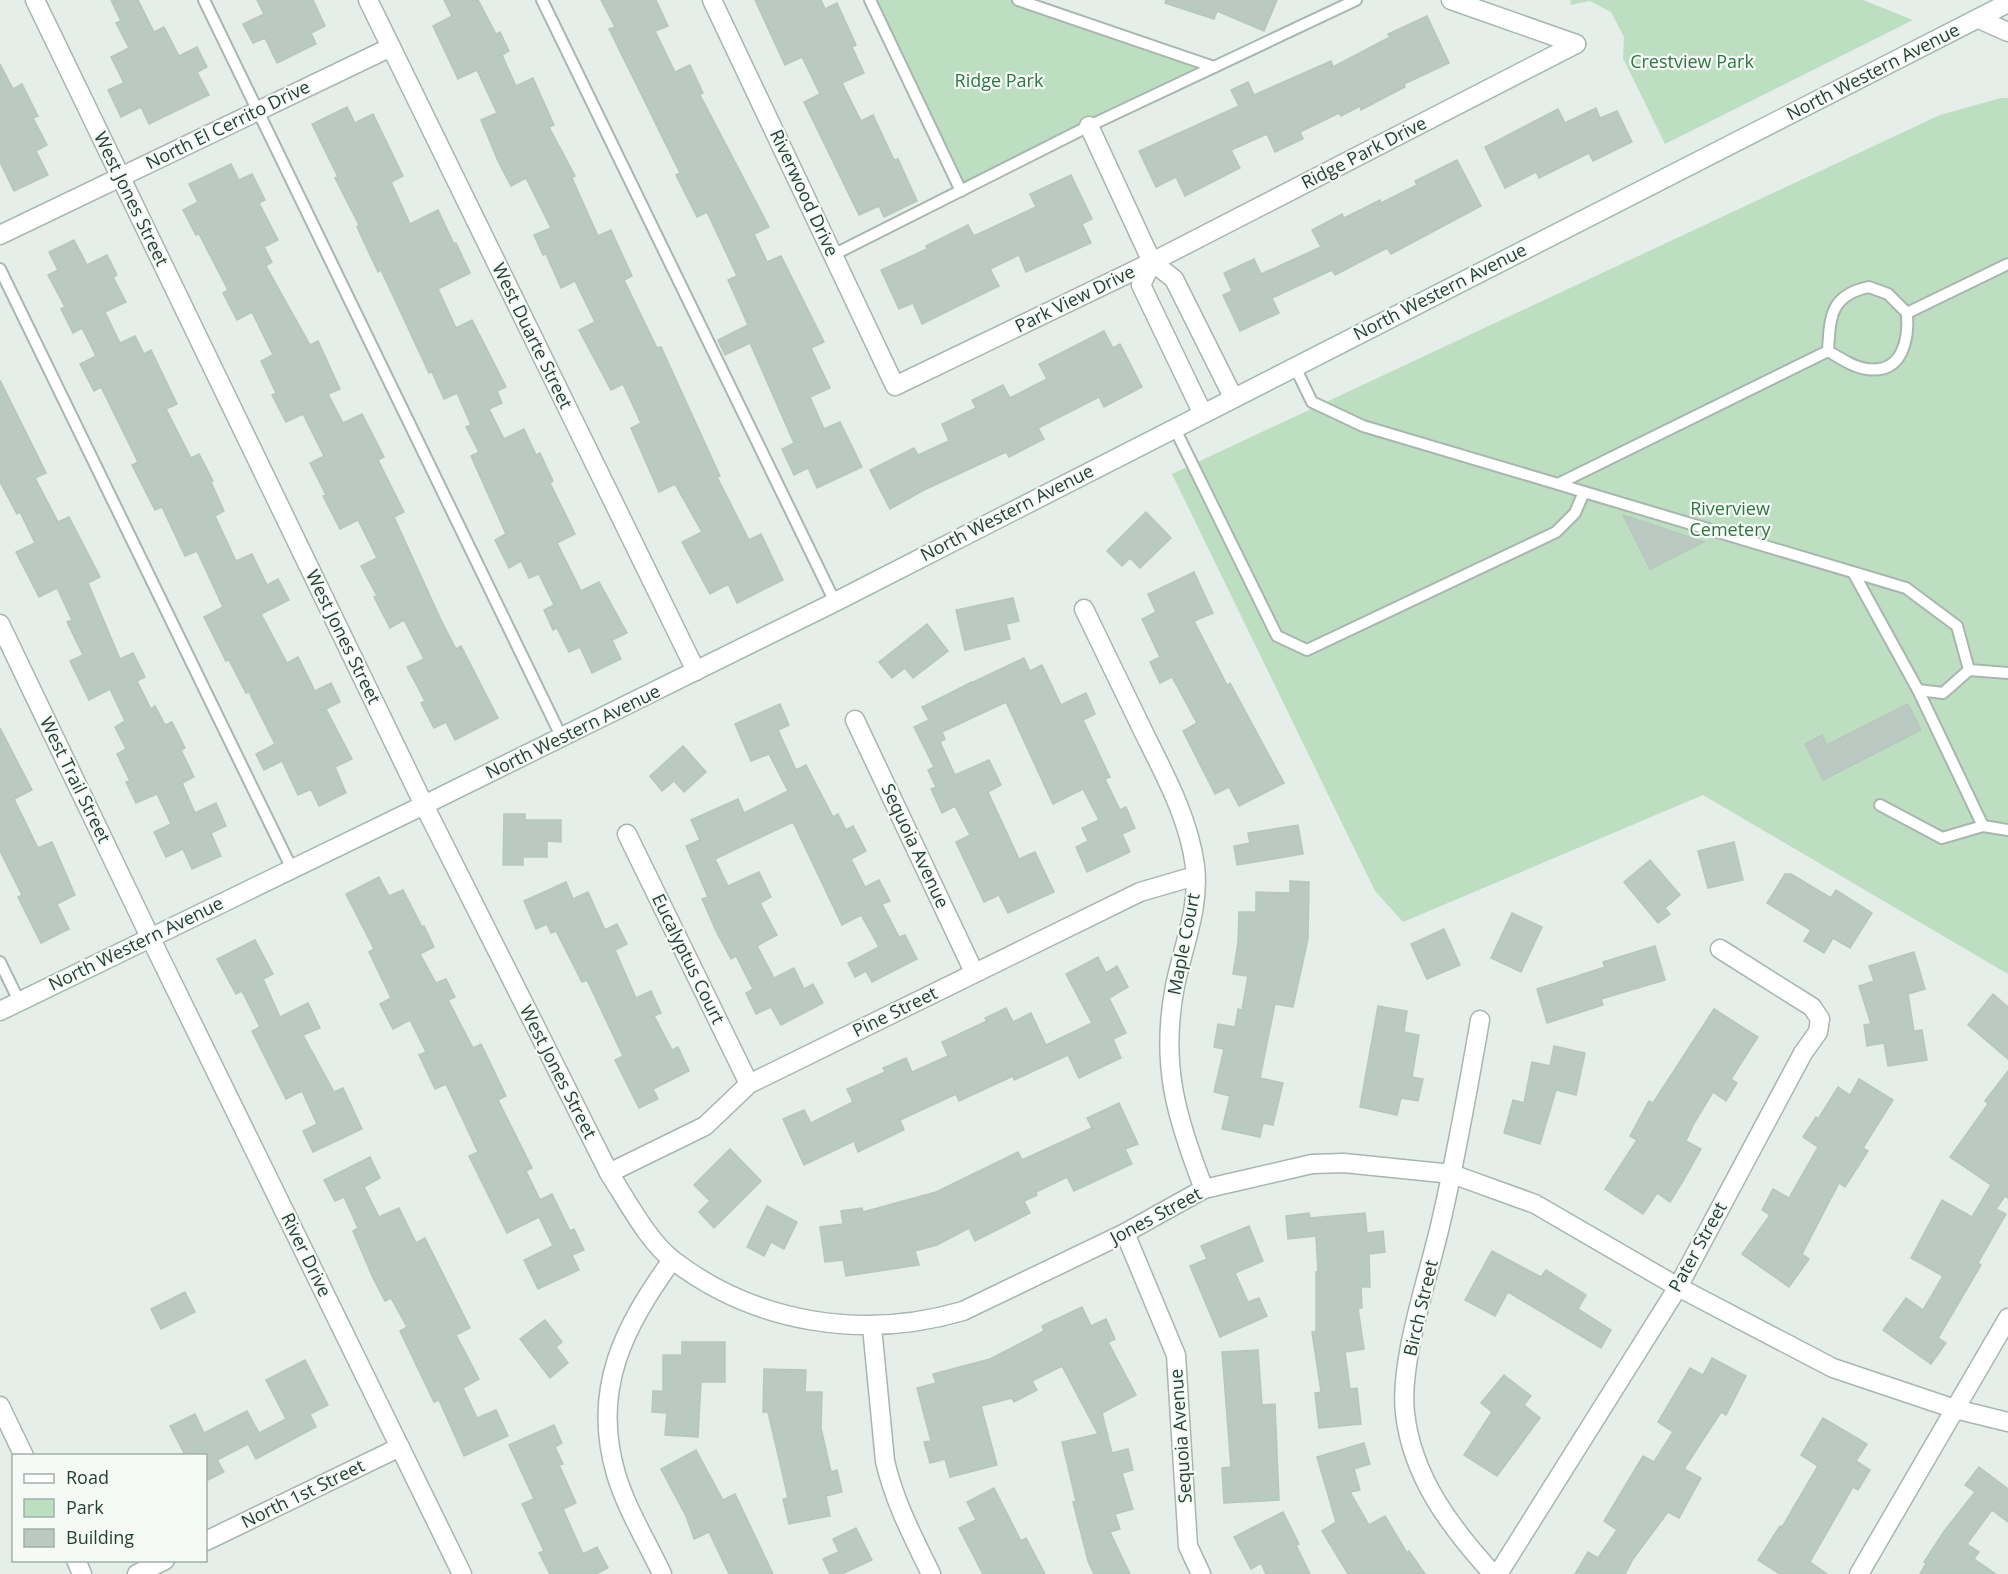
<svg xmlns="http://www.w3.org/2000/svg" width="2008" height="1574" font-family="'Open Sans',sans-serif">
  <rect width="100%" height="100%" fill="#e5eee8"/>
  <g fill="#bedec2">
    <path d="M870,0H1018L1214,67L961,191Z"/>
    <path d="M1571,0H1863L1913,20L1665,144L1623,58L1624,37L1611,12L1590,1L1570,5Z"/>
    <path d="M2001,98H2008V974L1703,795L1403,922L1375,891L1172,474L1940,115Z"/>
  </g>
  <g fill="#bac9c1" stroke="#b7c7be" stroke-width="1.5">
    <path d="M111,0H138L154,32L164,27L179,56L197,47L207,67L197,72L209,95L149,124L141,107L121,117L108,90L124,83L111,57L129,48L116,23L121,21Z"/>
    <path d="M257,0H313L325,26L311,33L316,44L277,63L265,38L253,43L243,24L264,14Z"/>
    <path d="M444,0H478L496,34L500,32L509,51L502,55L516,86L533,78L554,125L549,127L575,176L572,178L598,236L611,230L632,276L624,280L657,348L661,347L720,476L717,477L749,540L761,534L783,580L737,603L728,584L710,594L682,542L702,532L675,484L659,492L631,428L641,423L623,384L611,390L579,330L595,322L575,281L561,288L546,254L543,255L534,235L551,228L526,178L511,186L498,161L481,120L497,113L477,70L458,79L433,26L452,16Z"/>
    <path d="M601,0H656L668,26L655,31L675,72L690,65L703,93L700,95L769,227L754,234L767,262L781,256L824,342L811,348L830,388L810,397L824,429L840,422L862,467L817,488L808,468L794,475L782,449L794,443L750,343L725,355L718,340L748,325L728,280L737,276L707,212L697,217L676,175L680,173L609,29L615,27Z"/>
    <path d="M755,0H821L825,9L837,3L856,45L852,47L864,73L842,83L861,121L873,115L894,160L898,159L917,201L884,217L879,206L859,215L804,102L820,94L802,57L785,65Z"/>
    <path d="M1166,0H1277L1264,31L1217,11L1214,19L1165,3Z"/>
    <path d="M1427,16L1449,63L1404,84L1405,87L1361,110L1360,106L1341,116L1339,113L1300,132L1303,139L1275,152L1267,134L1231,150L1240,168L1185,196L1176,177L1156,187L1139,151L1239,106L1231,90L1248,82L1254,95L1331,61L1333,67L1390,37L1388,34Z"/>
    <path d="M0,64L13,89L22,84L38,116L33,118L47,145L36,151L48,175L14,191L0,162Z"/>
    <path d="M347,107L355,123L373,114L403,176L391,182L410,224L438,210L454,244L456,243L470,273L438,289L456,328L472,320L506,387L497,391L502,403L489,409L504,439L524,429L536,455L540,453L553,481L550,483L575,534L557,543L581,591L599,582L627,633L612,640L621,659L592,673L580,647L569,652L557,628L553,630L544,610L554,605L539,574L529,578L521,561L509,568L495,540L506,534L471,456L479,452L466,427L471,425L457,393L444,399L432,372L429,373L381,270L378,272L357,227L359,225L335,178L338,177L312,124Z"/>
    <path d="M1596,108L1600,118L1617,111L1632,142L1593,161L1589,153L1539,178L1536,172L1505,188L1485,147L1558,109L1565,123Z"/>
    <path d="M1457,160L1481,206L1391,254L1387,248L1335,275L1332,270L1272,298L1279,313L1240,331L1223,295L1232,291L1224,273L1254,259L1261,274L1321,247L1312,230L1342,214L1344,218L1380,200L1381,203L1417,185L1415,181Z"/>
    <path d="M231,164L239,180L252,174L265,200L259,203L278,240L264,247L272,262L266,266L310,345L318,341L340,389L328,394L343,423L362,414L384,457L378,460L404,512L394,517L441,620L456,649L461,646L498,718L455,740L446,722L434,728L421,703L425,701L407,667L424,659L404,620L390,628L374,597L377,596L361,566L377,558L358,520L340,529L323,496L326,495L310,463L324,456L303,414L286,422L272,395L276,393L261,361L273,355L252,312L237,320L223,293L228,290L199,234L196,235L183,210L198,202L189,184Z"/>
    <path d="M1071,175L1092,219L1082,224L1091,243L1026,272L1019,255L990,269L999,286L922,324L913,303L899,309L881,270L927,249L926,246L968,225L974,236L1036,207L1030,194Z"/>
    <path d="M74,240L87,265L107,255L117,275L113,277L126,302L105,312L120,343L135,336L144,354L151,350L177,404L166,409L191,458L199,454L213,481L211,482L224,511L215,516L236,561L252,554L267,585L278,579L289,600L261,614L287,663L298,657L315,691L331,683L340,702L326,709L352,759L335,767L346,793L319,806L311,789L298,795L282,761L264,770L256,754L275,744L249,692L246,693L229,660L226,661L204,617L223,607L197,551L185,556L162,507L155,510L132,465L138,462L101,387L94,391L80,364L96,356L82,328L73,333L61,309L65,307L48,275L58,270L49,252Z"/>
    <path d="M1104,331L1113,348L1120,344L1142,387L1104,407L1099,397L1038,428L1044,439L1009,457L1006,452L924,490L890,509L870,470L914,448L918,455L949,441L942,424L976,408L972,400L1003,385L1010,398L1047,379L1039,364Z"/>
    <path d="M0,380L46,473L35,478L58,522L69,517L100,577L88,583L120,659L133,653L145,677L137,681L151,709L155,706L165,725L172,722L185,748L181,750L194,777L182,783L195,813L216,803L226,826L211,833L221,856L192,869L183,849L166,857L154,832L171,824L157,794L136,803L126,782L130,781L117,754L126,749L115,727L125,721L110,689L89,700L70,661L83,655L67,622L72,620L57,588L39,597L16,552L35,543L20,512L17,514L0,482Z"/>
    <path d="M1146,512L1171,538L1140,568L1130,558L1122,566L1107,551Z"/>
    <path d="M1623,515L1704,542L1650,569Z"/>
    <path d="M1194,572L1213,613L1194,621L1227,685L1230,683L1284,783L1239,806L1229,787L1215,794L1183,731L1197,723L1172,677L1160,683L1150,662L1160,657L1142,619L1156,612L1148,594Z"/>
    <path d="M1013,598L1019,621L1006,624L1010,639L965,650L956,610Z"/>
    <path d="M927,624L948,651L913,678L905,668L892,678L879,662Z"/>
    <path d="M1024,658L1030,671L1042,665L1061,705L1086,693L1095,714L1083,720L1110,777L1105,779L1120,810L1126,807L1135,828L1122,834L1130,852L1087,872L1076,847L1088,841L1082,828L1099,820L1083,789L1053,804L1006,702L942,732L945,739L940,742L955,775L989,760L1001,785L988,792L1019,859L1035,852L1054,892L1008,913L999,895L984,902L956,842L970,835L955,806L942,813L931,789L936,787L928,770L934,767L914,727L929,720L922,707L972,682L974,684L973,682Z"/>
    <path d="M780,704L789,725L778,730L796,770L806,765L833,817L838,814L846,830L853,826L866,851L851,859L865,887L879,880L890,901L882,904L899,937L905,935L917,959L872,982L866,971L855,977L848,963L879,947L861,915L842,925L793,822L715,859L728,886L759,872L771,897L760,903L777,935L757,946L774,978L794,968L804,989L813,984L823,1003L781,1025L771,1007L756,1014L746,993L753,989L736,956L731,959L717,933L702,899L708,897L686,846L700,840L691,820L738,799L744,813L788,791L769,754L751,761L735,724Z"/>
    <path d="M1908,704L1921,730L1823,780L1805,744L1822,735L1827,745Z"/>
    <path d="M0,728L32,790L14,799L38,848L52,842L75,895L57,904L69,929L41,943L18,897L22,895L0,851Z"/>
    <path d="M683,746L706,772L684,792L674,781L662,791L650,776Z"/>
    <path d="M504,814H525V820H561V842L547,841V857H523V865H503Z"/>
    <path d="M1298,825L1303,854L1237,865L1234,846L1250,843L1248,833Z"/>
    <path d="M1734,842L1743,880L1708,888L1698,851Z"/>
    <path d="M1650,860L1680,895L1665,908L1670,914L1658,923L1624,882Z"/>
    <path d="M1785,874H1791L1831,898L1836,890L1872,913L1850,948L1833,938L1824,953L1804,941L1811,930L1767,903Z"/>
    <path d="M379,877L389,896L403,890L422,927L424,926L434,947L420,954L436,983L446,979L455,997L448,1000L473,1048L481,1044L506,1096L498,1100L532,1168L526,1171L540,1200L552,1194L570,1231L574,1229L584,1250L572,1255L579,1270L538,1289L524,1260L553,1246L539,1217L507,1233L469,1156L478,1152L446,1084L435,1089L419,1055L426,1052L410,1020L393,1029L380,1004L391,998L369,952L374,949L346,894Z"/>
    <path d="M1290,881L1309,882L1308,939L1293,1007L1275,1004L1260,1078L1283,1083L1273,1125L1263,1123L1260,1137L1222,1129L1230,1096L1214,1092L1224,1049L1214,1047L1218,1024L1235,1027L1238,1009L1242,1010L1248,976L1233,974L1238,942L1239,912H1256V892L1290,893Z"/>
    <path d="M566,882L573,899L588,892L605,930L617,924L627,944L615,950L636,998L651,991L661,1013L654,1016L672,1050L678,1047L689,1071L653,1089L658,1099L639,1108L615,1060L623,1056L587,980L582,982L556,931L551,933L547,924L536,929L524,901Z"/>
    <path d="M1512,913L1542,927L1521,972L1491,958Z"/>
    <path d="M1444,929L1460,965L1427,979L1411,944Z"/>
    <path d="M255,940L273,974L263,979L280,1017L308,1003L320,1028L303,1035L334,1092L343,1088L362,1129L313,1152L303,1131L317,1124L302,1091L286,1099L252,1031L260,1027L242,991L236,994L217,959Z"/>
    <path d="M1655,946L1665,980L1601,999L1603,1005L1547,1023L1537,989L1605,967L1603,962Z"/>
    <path d="M1914,952L1925,989L1908,994L1914,1031L1922,1030L1927,1060L1888,1066L1884,1043L1867,1046L1864,1025L1871,1024L1859,986L1874,981L1869,966Z"/>
    <path d="M1098,957L1106,973L1117,966L1128,987L1109,998L1126,1033L1113,1039L1121,1058L1079,1078L1068,1055L1014,1080L1013,1076L959,1101L956,1094L900,1120L904,1130L858,1152L854,1141L804,1165L783,1119L804,1110L811,1123L853,1102L847,1089L885,1072L883,1068L906,1058L912,1072L948,1056L942,1042L987,1021L985,1018L1006,1008L1013,1022L1031,1013L1046,1045L1092,1023L1066,974Z"/>
    <path d="M1993,994L2008,1007V1059L1968,1025Z"/>
    <path d="M1378,1006L1407,1011L1404,1032L1419,1035L1412,1077L1423,1079L1418,1101L1401,1098L1397,1115L1360,1107Z"/>
    <path d="M1714,1009L1758,1037L1731,1079L1737,1083L1726,1101L1713,1092L1693,1125L1686,1141L1701,1149L1683,1181L1670,1202L1657,1193L1643,1214L1605,1189L1637,1140L1630,1136L1649,1101L1653,1103Z"/>
    <path d="M1554,1046L1585,1053L1576,1095L1556,1090L1540,1144L1504,1133L1513,1100L1524,1103L1532,1062L1550,1066Z"/>
    <path d="M2008,1071V1198L2005,1196L1996,1209L2006,1214L1978,1263L1981,1265L1938,1338L1946,1343L1931,1364L1883,1330L1906,1298L1923,1310L1943,1276L1911,1258L1942,1200L1972,1217L1991,1185L1950,1157L1988,1104L1985,1101Z"/>
    <path d="M1859,1079L1893,1100L1863,1148L1868,1151L1845,1187L1839,1183L1802,1254L1809,1259L1789,1287L1742,1254L1770,1215L1762,1210L1773,1189L1789,1198L1818,1147L1803,1137L1816,1117L1818,1119L1838,1087L1850,1095Z"/>
    <path d="M1119,1103L1138,1144L1125,1149L1132,1164L1074,1191L1067,1177L1036,1192L1037,1195L1024,1201L1030,1213L975,1241L969,1228L937,1245L915,1251L919,1265L846,1276L843,1260L825,1262L820,1227L843,1224L841,1211L862,1208L863,1212L936,1192L1018,1152L1022,1160L1092,1128L1087,1118Z"/>
    <path d="M730,1149L761,1181L714,1228L699,1212L710,1201L694,1185Z"/>
    <path d="M370,1157L380,1178L364,1187L379,1217L399,1208L416,1243L425,1238L470,1328L456,1335L479,1379L463,1388L477,1418L496,1410L508,1436L464,1456L439,1400L434,1402L400,1331L407,1327L391,1298L385,1301L373,1278L353,1231L358,1228L344,1197L335,1201L324,1180Z"/>
    <path d="M767,1206L797,1222L784,1249L771,1242L764,1256L747,1247Z"/>
    <path d="M1309,1213L1310,1218L1365,1213L1367,1233L1383,1231L1385,1252L1369,1254L1370,1287H1361L1362,1308H1358L1364,1349L1345,1352L1350,1389L1357,1388L1361,1424L1319,1428L1315,1393L1321,1392L1312,1332L1316,1331V1272H1318L1316,1236L1288,1239L1286,1216Z"/>
    <path d="M1249,1226L1263,1261L1235,1273L1248,1302L1259,1298L1267,1316L1220,1337L1190,1266L1207,1259L1201,1246Z"/>
    <path d="M1492,1251L1541,1277L1546,1270L1586,1295L1578,1309L1611,1330L1601,1348L1508,1292L1495,1316L1465,1300Z"/>
    <path d="M185,1292L195,1312L161,1329L151,1309Z"/>
    <path d="M1082,1307L1091,1326L1106,1319L1115,1339L1108,1342L1136,1395L1102,1413L1112,1453L1128,1449L1133,1470L1122,1473L1133,1509L1115,1514L1120,1529L1110,1532L1130,1574H1094L1088,1561L1073,1502L1076,1501L1062,1442L1098,1434L1062,1366L1032,1381L1037,1390L1014,1402L1012,1398L981,1406L997,1465L950,1477L945,1459L930,1463L924,1442L931,1441L917,1388L936,1383L933,1374L990,1359L1044,1331L1042,1326Z"/>
    <path d="M545,1320L562,1342L556,1347L568,1363L550,1378L520,1339Z"/>
    <path d="M682,1342H725V1382H701L698,1437L665,1435L667,1413L652,1412L653,1391H663V1355H682Z"/>
    <path d="M1258,1350L1262,1405L1275,1404L1279,1500L1224,1503L1222,1468L1231,1467L1222,1352Z"/>
    <path d="M1712,1358L1746,1376L1726,1415L1721,1412L1684,1469L1701,1478L1679,1518L1668,1512L1633,1559L1625,1574H1575L1588,1552L1598,1558L1617,1530L1604,1521L1643,1456L1654,1462L1673,1432L1658,1422L1690,1368L1703,1375Z"/>
    <path d="M305,1360L328,1405L310,1414L316,1427L256,1459L248,1444L217,1460L224,1472L206,1481V1455H185L170,1426L195,1414L204,1433L247,1411L259,1433L286,1419L266,1380Z"/>
    <path d="M764,1369L806,1370L805,1392H822L821,1428L831,1472L837,1470L842,1492L826,1496L830,1516L789,1524L783,1499L788,1498L768,1412H763Z"/>
    <path d="M1504,1375L1531,1396L1524,1405L1540,1418L1497,1476L1464,1455L1492,1412L1481,1403Z"/>
    <path d="M1823,1418L1867,1444L1856,1461L1870,1470L1858,1490L1853,1487L1810,1562L1827,1574H1780L1758,1560L1780,1526L1782,1527L1818,1466L1801,1455Z"/>
    <path d="M554,1425L562,1443L555,1447L563,1464L559,1465L576,1503L563,1509L583,1554L597,1547L608,1568L596,1574H550L539,1553L544,1551L522,1504L534,1499L509,1445Z"/>
    <path d="M1364,1443L1370,1464L1354,1469L1360,1490L1350,1492L1369,1525L1385,1516L1407,1553L1409,1551L1425,1574H1348L1322,1531L1336,1522L1317,1457Z"/>
    <path d="M696,1450L723,1500L735,1494L773,1574H729L709,1532L694,1539L686,1516L661,1469Z"/>
    <path d="M1979,1467L2008,1489V1522L1992,1510L1967,1544L1979,1552L1974,1559L1996,1574H1920L1926,1563L1924,1562L1945,1530L1975,1492L1965,1485Z"/>
    <path d="M994,1488L1021,1541L1026,1538L1045,1574H983L959,1528L976,1520L967,1502Z"/>
    <path d="M1283,1512L1299,1544L1296,1545L1310,1574H1266L1261,1563L1251,1569L1234,1537Z"/>
    <path d="M856,1528L872,1560L842,1574H830L823,1559L839,1552L833,1539Z"/>
  </g>
  <g fill="none" stroke-linecap="round" stroke-linejoin="round">
    <g stroke="#a7b6ae" stroke-width="14">
      <g id="service">
        <path d="M204,0L562,738"/>
        <path d="M542,0L835,602"/>
        <path d="M870,0L961,191"/>
        <path d="M1018,0L1214,67"/>
        <path d="M833,255L1089,126L1356,0"/>
        <path d="M0,269L292,869"/>
        <path d="M1869,287L1888,294L1907,313C1909,339 1903,374 1867,369C1853,367 1840,358 1828,351C1830,317 1830,295 1869,287Z"/>
        <path d="M1907,313L2008,264"/>
        <path d="M1294,365L1312,402L1363,426L1558,484L1584,492L1906,588L1957,626L1969,670L1943,693L1918,690L1853,572"/>
        <path d="M1174,427L1277,636L1307,650L1556,532L1575,513L1584,492"/>
        <path d="M1558,484L1828,351"/>
        <path d="M1969,670L2008,673"/>
        <path d="M1918,690L1983,826L2008,830"/>
        <path d="M1880,805L1942,838L1983,826"/>
        <path d="M0,962L19,1001"/>
      </g>
    </g>
    <g stroke="#a7b6ae" stroke-width="21">
      <g id="minor">
        <path d="M35,0L424,805L609,1173C626,1199 649,1243 674,1261C757,1324 864,1340 963,1311L1125,1233L1204,1189L1312,1164L1344,1163L1452,1174L1535,1204L1678,1287L1833,1368L1955,1409L2008,1422"/>
        <path d="M368,0L696,671"/>
        <path d="M712,0L895,386L1152,262L1576,44"/>
        <path d="M1451,0L1576,44"/>
        <path d="M1979,19L2008,32"/>
        <path d="M1089,126L1152,262L1174,279L1233,397"/>
        <path d="M0,235L391,47"/>
        <path d="M1152,262L1141,285L1202,412"/>
        <path d="M1084,609C1104,651 1125,693 1145,735C1166,777 1189,820 1195,866C1200,908 1183,946 1175,986C1160,1064 1176,1117 1204,1189"/>
        <path d="M0,624L150,937"/>
        <path d="M855,720L974,972"/>
        <path d="M627,834L749,1084"/>
        <path d="M1480,1020C1468,1089 1456,1158 1440,1226C1428,1278 1399,1362 1405,1413C1412,1477 1451,1528 1493,1574"/>
        <path d="M609,1173L705,1126L749,1084L1140,892L1195,876"/>
        <path d="M1125,1233L1176,1355L1188,1546L1201,1574"/>
        <path d="M872,1327L885,1461C894,1501 913,1537 931,1574"/>
        <path d="M0,1406L24,1456"/>
        <path d="M206,1541L400,1447"/>
        <path d="M76,1560L82,1574"/>
        <path d="M137,1574L165,1560"/>
        <path d="M662,1574C647,1542 626,1508 616,1474C591,1389 624,1327 672,1260"/>
        <path d="M1498,1574L1678,1287L1803,1053L1818,1032L1820,1019L1812,1007L1720,949"/>
        <path d="M1859,1574L2008,1318"/>
      </g>
    </g>
    <g stroke="#a7b6ae" stroke-width="21">
      <path id="tertiary" d="M150,937L462,1574"/>
    </g>
    <g stroke="#a3b9ae" stroke-width="21">
      <path id="secondary" d="M0,1011L424,805L835,602L2008,3"/>
    </g>
    <use href="#service" stroke="#fff" stroke-width="10"/>
    <use href="#minor" stroke="#fff" stroke-width="18"/>
    <use href="#tertiary" stroke="#fff" stroke-width="18"/>
    <use href="#secondary" stroke="#fff" stroke-width="18"/>
  </g>
  <g text-anchor="middle" stroke-width="4.5" stroke-linejoin="round" paint-order="stroke">
    <g font-size="18" fill="#2e7640" stroke="#f5faf7">
      <text x="1692" y="68">Crestview Park</text>
      <text x="999" y="87">Ridge Park</text>
      <text x="1730" y="515">Riverview<tspan x="1730" dy="21">Cemetery</tspan></text>
    </g>
    <g font-size="18" fill="#244034" stroke="#f5faf7">
      <text transform="translate(1873 72) rotate(-27)" y="6">North Western Avenue</text>
      <text transform="translate(228 125) rotate(-26)" y="6">North El Cerrito Drive</text>
      <text transform="translate(1364 153) rotate(-27)" y="6">Ridge Park Drive</text>
      <text transform="translate(804 193) rotate(65)" y="6">Riverwood Drive</text>
      <text transform="translate(131 199) rotate(64)" y="6">West Jones Street</text>
      <text transform="translate(1440 292) rotate(-27)" y="6">North Western Avenue</text>
      <text transform="translate(1075 299) rotate(-26)" y="6">Park View Drive</text>
      <text transform="translate(532 336) rotate(64)" y="6">West Duarte Street</text>
      <text transform="translate(1007 513) rotate(-27)" y="6">North Western Avenue</text>
      <text transform="translate(343 637) rotate(64)" y="6">West Jones Street</text>
      <text transform="translate(573 732) rotate(-26)" y="6">North Western Avenue</text>
      <text transform="translate(75 780) rotate(64)" y="6">West Trail Street</text>
      <text transform="translate(915 846) rotate(65)" y="6">Sequoia Avenue</text>
      <text transform="translate(136 944) rotate(-26)" y="6">North Western Avenue</text>
      <text transform="translate(1184 944) rotate(-79)" y="6">Maple Court</text>
      <text transform="translate(688 959) rotate(64)" y="6">Eucalyptus Court</text>
      <text transform="translate(895 1012) rotate(-26)" y="6">Pine Street</text>
      <text transform="translate(558 1072) rotate(63)" y="6">West Jones Street</text>
      <text transform="translate(1156 1216) rotate(-28)" y="6">Jones Street</text>
      <text transform="translate(1698 1247) rotate(-61)" y="6">Pater Street</text>
      <text transform="translate(306 1255) rotate(64)" y="6">River Drive</text>
      <text transform="translate(1421 1308) rotate(-77)" y="6">Birch Street</text>
      <text transform="translate(1181 1436) rotate(-94)" y="6">Sequoia Avenue</text>
      <text transform="translate(303 1494) rotate(-26)" y="6">North 1st Street</text>
    </g>
  </g>
  <rect x="12" y="1454" width="195" height="108" fill="#f5faf7" stroke="#a1b0a9" stroke-width="1.5"/>
  <rect x="24" y="1474" width="30" height="9" fill="#ffffff" stroke="#a1b0a9" stroke-width="1.5"/>
  <text x="66" y="1484" font-size="18" fill="#244034">Road</text>
  <rect x="24" y="1499" width="30" height="18" fill="#bedec2" stroke="#a1b0a9" stroke-width="1.5"/>
  <text x="66" y="1514" font-size="18" fill="#244034">Park</text>
  <rect x="24" y="1529" width="30" height="18" fill="#bac9c1" stroke="#a1b0a9" stroke-width="1.5"/>
  <text x="66" y="1544" font-size="18" fill="#244034">Building</text>
</svg>
